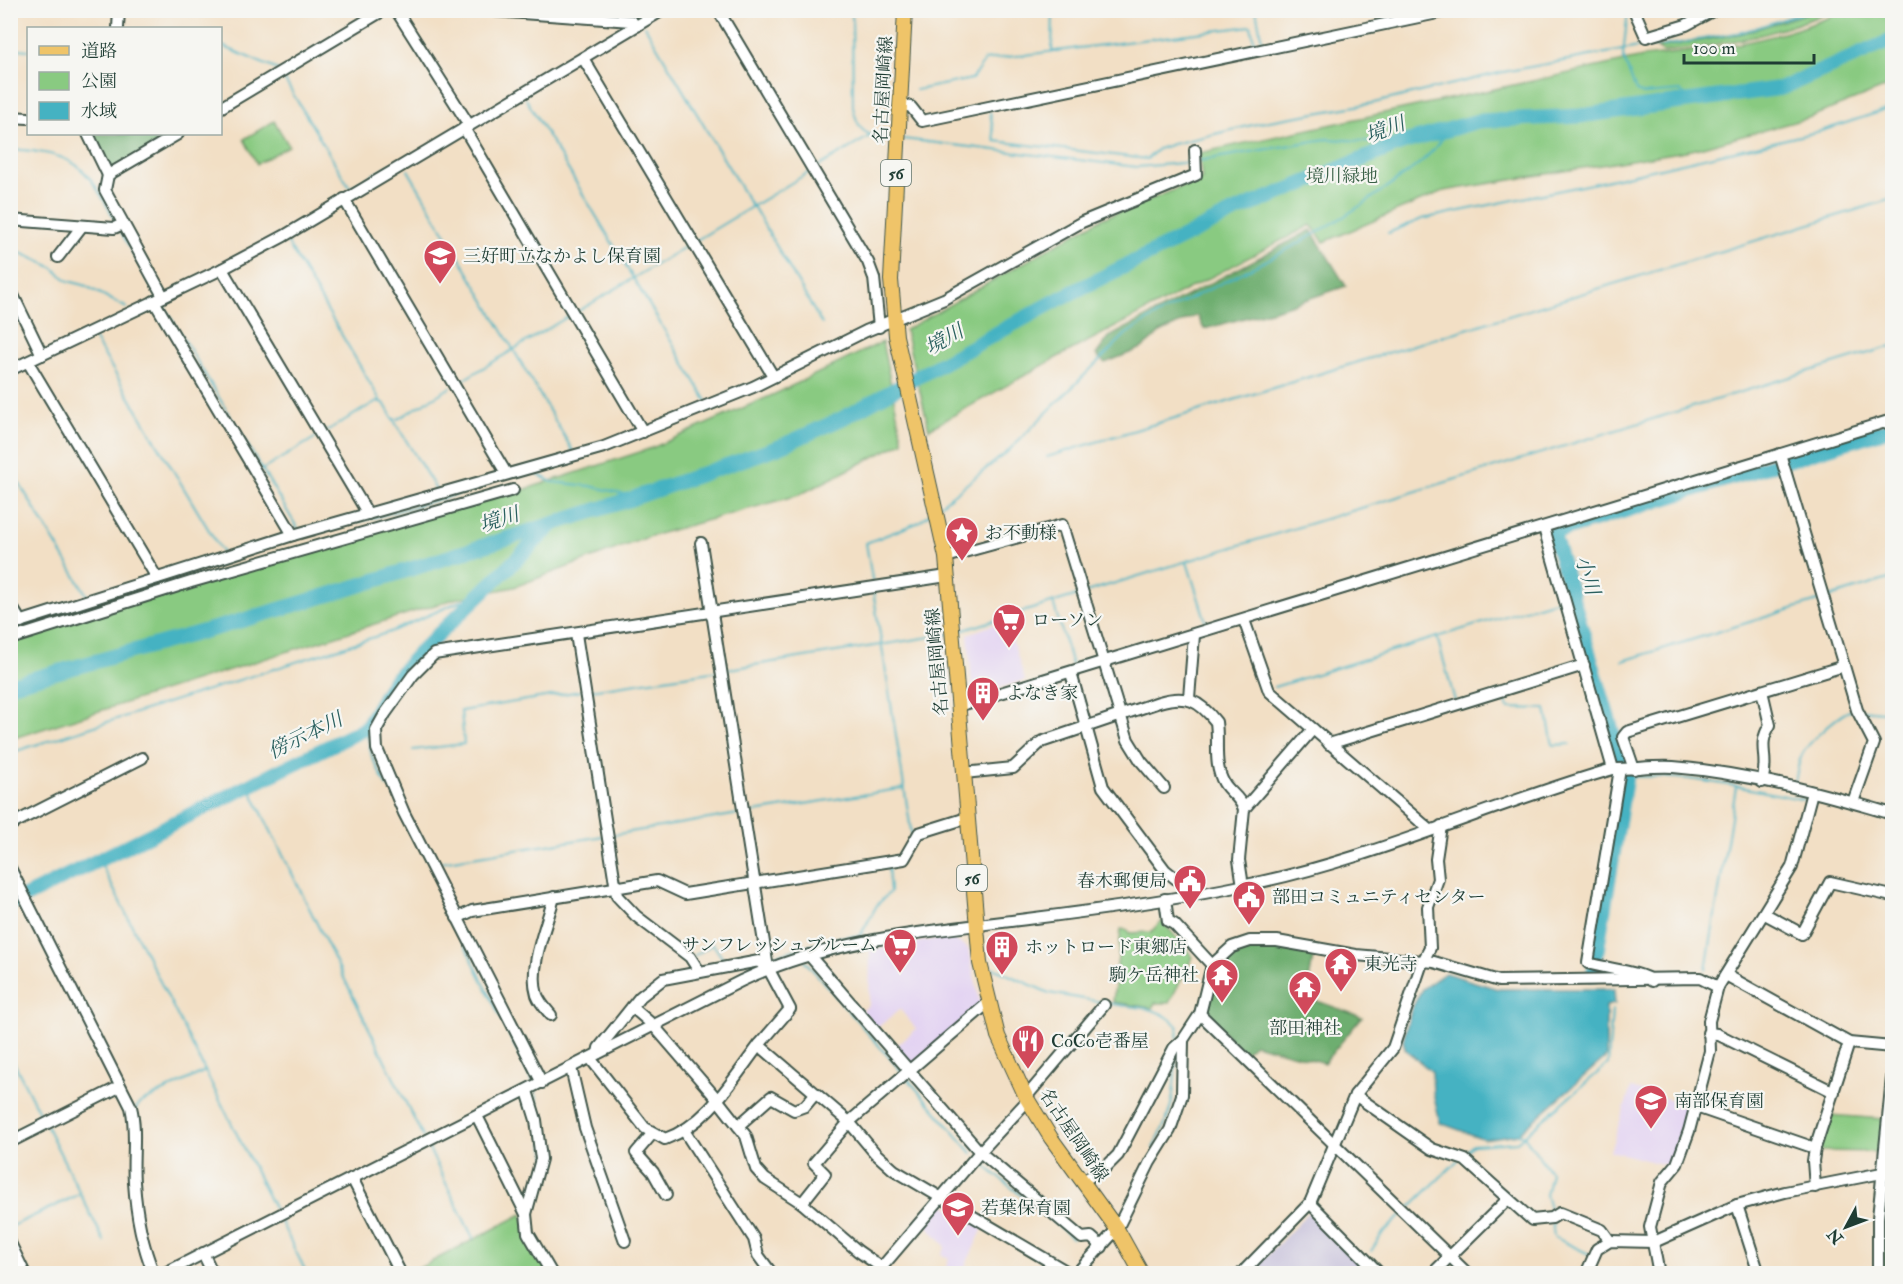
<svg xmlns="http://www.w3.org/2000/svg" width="1903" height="1284" font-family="'IM FELL Double Pica','Noto Serif JP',serif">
  <rect width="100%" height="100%" fill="#f6f6f2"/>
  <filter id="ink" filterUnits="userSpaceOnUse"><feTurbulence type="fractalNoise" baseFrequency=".0167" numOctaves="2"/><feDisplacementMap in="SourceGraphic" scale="12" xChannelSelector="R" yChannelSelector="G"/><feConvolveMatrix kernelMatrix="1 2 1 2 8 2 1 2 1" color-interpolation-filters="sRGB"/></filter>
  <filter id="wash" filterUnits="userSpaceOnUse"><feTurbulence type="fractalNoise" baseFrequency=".008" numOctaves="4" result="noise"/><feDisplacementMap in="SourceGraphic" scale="24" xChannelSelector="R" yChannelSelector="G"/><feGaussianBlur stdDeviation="1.35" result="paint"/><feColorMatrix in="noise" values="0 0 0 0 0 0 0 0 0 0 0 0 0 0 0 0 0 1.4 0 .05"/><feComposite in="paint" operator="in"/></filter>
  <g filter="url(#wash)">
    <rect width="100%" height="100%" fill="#f2dfc5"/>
    <g fill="#e3d3f2">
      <path d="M1006,620L1025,680L983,693L972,687L968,634Z"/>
      <path d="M949,937L968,948L981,1007L910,1068L893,1049L916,1029L900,1009L876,1029L862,1011L869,1005L870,950Z"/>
      <path d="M1631,1088L1693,1106L1674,1162L1670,1166L1610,1151Z"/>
      <path d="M943,1204L983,1228L962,1273H944L949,1259L941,1254L946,1247L926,1224Z"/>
    </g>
    <path fill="#c6c0da" d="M1310,1211L1373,1273L1250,1274Z"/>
    <g fill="#89ca81" stroke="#54845a" stroke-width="1.5">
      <path d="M1815,11H1830C1778,35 1720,45 1663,52L1657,48L1739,34Z"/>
      <path d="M1843,11H1892V85L1808,118L1692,150L1444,191L1324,242L1311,225L1056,358L929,429L905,330L1101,219L1202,179L1199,153L1643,57C1711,49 1780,41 1843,11Z"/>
      <path d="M274,121L289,146L257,164L244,139Z"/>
      <path d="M882,342L903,442L799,495L651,536L514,587L454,599L11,739L10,640L293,550L526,489L652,448L779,392Z"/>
      <path d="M1162,921L1193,957L1169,1003H1155L1152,1008L1113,1002L1121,929L1128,930L1129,933L1151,932Z"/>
      <path d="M1829,1115L1884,1119L1881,1152L1818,1151Z"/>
      <path d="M522,1214L548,1274H408Z"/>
      <path d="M1880,1237L1892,1238V1273H1881Z"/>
    </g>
    <g fill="#6eae6f" stroke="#467652" stroke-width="1.5">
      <path d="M91,134H153L157,144L111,172Z"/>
      <path d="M1311,230L1346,286L1281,308L1204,329L1197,315L1160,333L1142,348L1105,363L1096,355L1109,337Z"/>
      <path d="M1239,946H1268L1314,953L1306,997L1362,1017L1324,1063L1255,1044L1244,1053L1204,1012L1215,969Z"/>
    </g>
    <path fill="#45b2c2" stroke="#32787b" stroke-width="1.5" d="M1445,973L1498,989H1614L1615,1004L1606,1006V1057L1518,1134L1484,1139L1440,1123L1433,1093L1432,1072L1406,1050L1403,1041L1411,1010L1422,989Z"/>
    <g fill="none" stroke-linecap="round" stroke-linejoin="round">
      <g stroke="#45b2c2" stroke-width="2">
        <path d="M638,10L641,18"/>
        <path d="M852,10L853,107C859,136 868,136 894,138"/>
        <path d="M1256,10L1263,46"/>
        <path d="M1628,10L1623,56L1636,91L1644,94L1681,91L1690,100"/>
        <path d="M645,26L752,207"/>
        <path d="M220,45L278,70"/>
        <path d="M10,48L28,50"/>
        <path d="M1052,51L1053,10"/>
        <path d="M281,74L350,188L390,165"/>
        <path d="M916,90L972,79L985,60L1251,26L1255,46"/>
        <path d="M526,99L708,403"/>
        <path d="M990,112L995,141L1147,159L1158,149L1173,144L1269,121L1374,103L1503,72L1639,47L1663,46L1742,32L1812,10"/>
        <path d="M903,139L1137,167L1193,162"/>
        <path d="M10,149C78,154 85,164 116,222"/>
        <path d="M1198,161L1326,139L1402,143"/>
        <path d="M816,168L870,136"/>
        <path d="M408,170L574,453"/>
        <path d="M753,206L822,324"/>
        <path d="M120,230L157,296"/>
        <path d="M1388,233L1422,219L1455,212L1596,183L1821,131L1892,108"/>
        <path d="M695,241L811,171"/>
        <path d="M287,242L380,400"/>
        <path d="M10,248L52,267L68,281L84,285L127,308"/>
        <path d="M162,303L298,529"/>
        <path d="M577,312L690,244"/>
        <path d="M94,338L222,552"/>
        <path d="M458,383L569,316"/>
        <path d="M393,419L437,491"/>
        <path d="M323,433L377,401L384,403L393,419H398L451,387"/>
        <path d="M1047,457L1892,199"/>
        <path d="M10,468L88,597"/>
        <path d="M262,470L318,436"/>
        <path d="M533,472L552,482L590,486L637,497"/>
        <path d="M940,505L1006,453L1126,334L1155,316C1233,277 1315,240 1386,188C1410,171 1433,156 1448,130"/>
        <path d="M354,523L458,494"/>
        <path d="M1187,562L1207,625"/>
        <path d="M873,585L866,543L917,523L931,513"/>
        <path d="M873,590L912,837"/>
        <path d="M1086,592L1892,346"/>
        <path d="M1826,598L1892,578"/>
        <path d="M1053,602L1072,665"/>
        <path d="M957,632L1081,594"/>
        <path d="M1437,637L1455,701"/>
        <path d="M1623,661L1821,600"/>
        <path d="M723,670L949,634"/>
        <path d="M1274,687L1561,599"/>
        <path d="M590,690L718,671"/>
        <path d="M1501,696L1504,695L1508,708L1546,709L1553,745L1570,744"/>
        <path d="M1861,710L1882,712L1892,710"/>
        <path d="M366,728L372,757L387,787"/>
        <path d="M413,750L464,744L461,711L581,691"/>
        <path d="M10,753L390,632L463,600L469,604"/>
        <path d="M1626,777C1688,774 1745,788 1805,800"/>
        <path d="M1795,781C1797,773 1798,764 1801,757C1806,744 1838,714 1852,710"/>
        <path d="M248,785L423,1137"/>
        <path d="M748,813L905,788"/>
        <path d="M612,835L739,814"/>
        <path d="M99,860L276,1212"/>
        <path d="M434,863L603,836"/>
        <path d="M456,927L533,1083"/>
        <path d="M694,956L713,944L725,962"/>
        <path d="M769,957L841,937L860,936L877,905L890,892L888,866"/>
        <path d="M805,961L902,1072"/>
        <path d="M993,968L1049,993L1101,1002"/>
        <path d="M1706,970L1736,787"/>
        <path d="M1106,1003C1131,1008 1160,1004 1178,1027L1177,1039"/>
        <path d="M10,1055L44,1122"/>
        <path d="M907,1078L972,1153"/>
        <path d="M535,1088L546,1157"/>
        <path d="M135,1110L140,1103L205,1071"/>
        <path d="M47,1127L104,1241"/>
        <path d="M1518,1134L1524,1136L1551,1173L1546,1195L1551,1212"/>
        <path d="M427,1145L473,1238"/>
        <path d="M1153,1148C1174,1111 1174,1095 1176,1053"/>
        <path d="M1464,1154L1473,1145L1517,1142L1608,1064L1612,1010"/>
        <path d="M978,1160L1073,1238"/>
        <path d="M1406,1211L1458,1160"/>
        <path d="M280,1220L307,1274"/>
        <path d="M1552,1222L1554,1237L1589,1254"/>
        <path d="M10,1227L80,1194"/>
        <path d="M1371,1251L1383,1233L1402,1215"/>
      </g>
      <g stroke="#45b2c2" stroke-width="15">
        <path d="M10,685L220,627L348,589L631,499L779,447L841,419L1061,298L1236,211L1402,143L1478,121L1580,116L1782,88L1892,40"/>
        <path d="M10,904L366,728L392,683L419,653L551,526"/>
        <path d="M1593,975L1626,777L1553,533L1892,428"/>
      </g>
    </g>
  </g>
  <g filter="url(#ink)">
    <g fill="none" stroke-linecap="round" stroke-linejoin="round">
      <g stroke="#3f554a" stroke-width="14">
        <g id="minor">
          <path d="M396,10L469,125"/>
          <path d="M480,10L631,21L637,26"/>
          <path d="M718,10L868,262L874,278L879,327"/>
          <path d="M1634,10L1646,37L1686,25L1714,10"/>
          <path d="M118,28L119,10"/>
          <path d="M583,58L773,376"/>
          <path d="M900,104L911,107L922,121L1452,10"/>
          <path d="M220,108L384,10"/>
          <path d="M10,117L28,118"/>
          <path d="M464,128L643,432"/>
          <path d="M88,134L108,175"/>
          <path d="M344,199L506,473"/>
          <path d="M10,220L114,228L123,224"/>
          <path d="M58,257L82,226"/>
          <path d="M222,269L368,514"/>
          <path d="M10,289L42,355"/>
          <path d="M163,296L105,190L108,175L178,134"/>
          <path d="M154,301L293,535"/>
          <path d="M28,362L157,578"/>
          <path d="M10,370L222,269L284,236L663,10"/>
          <path d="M1780,454L1844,666"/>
          <path d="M1544,528L1613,769"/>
          <path d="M701,543L768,968L790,1009L759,1045"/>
          <path d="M946,557L1062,525L1128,740L1141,761L1164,788"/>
          <path d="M10,604L21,622"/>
          <path d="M1244,620L1269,691L1430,830"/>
          <path d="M10,625L293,535L604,447L753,387L866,331L944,299L1082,222L1196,175L1195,150"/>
          <path d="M576,634L617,896L636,916L690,957L699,971"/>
          <path d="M10,639L191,582L513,490"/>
          <path d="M1071,673L1103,787L1165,870L1195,894"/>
          <path d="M1189,698L1194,635"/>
          <path d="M958,706L1892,420"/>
          <path d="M1329,744L1584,665"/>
          <path d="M1620,769L1588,963C1606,969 1639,971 1652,981"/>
          <path d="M1634,769L1623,737L1627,732L1844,666L1857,710L1874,743L1853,802"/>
          <path d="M964,773L1013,768L1041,742L1159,702C1186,694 1199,700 1216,722C1219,743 1213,764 1224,783C1230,793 1240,797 1244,809"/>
          <path d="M1762,782C1770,756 1756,747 1770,725L1762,691"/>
          <path d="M10,825L142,758"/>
          <path d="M10,868L131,1107C137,1131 132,1157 134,1182C136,1213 142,1245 154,1274"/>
          <path d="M1243,886L1239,860L1244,809L1313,729"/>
          <path d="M1165,899L1168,921L1174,924L1212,965"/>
          <path d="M1765,914L1802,934L1830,882L1892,896"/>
          <path d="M457,918L472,911L657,881L685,894L904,859L919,833L967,818"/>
          <path d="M809,955L980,1152L1082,1238L1091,1237L1102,1247"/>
          <path d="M1726,975L1849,1043L1892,1047"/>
          <path d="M632,1007L654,1026L717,1099L746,1136L756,1169L765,1179L802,1203L858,1251L881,1267"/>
          <path d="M1200,1014L1468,1274"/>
          <path d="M551,1015C546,1009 540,1003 537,995C528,966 547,925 554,897"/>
          <path d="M1708,1033L1717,1034L1834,1092"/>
          <path d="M598,1053L599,1048L640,997L663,979L759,961L766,969"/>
          <path d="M590,1058L645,1128L665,1139C708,1124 732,1080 759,1045L849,1122L875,1153L894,1170L1071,1274"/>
          <path d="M571,1068L585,1128L625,1241"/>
          <path d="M542,1083L404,813L377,749L376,730L385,714L413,675L434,654L947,576"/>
          <path d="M1355,1095L1432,1149L1465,1160L1532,1220L1552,1218L1560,1213L1602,1230L1610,1241"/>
          <path d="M1026,1097L1104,1005"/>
          <path d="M1696,1107L1815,1148"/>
          <path d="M477,1116L526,1214L528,1233L552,1274"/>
          <path d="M738,1126L771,1097L794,1110L805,1106L815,1094"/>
          <path d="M685,1132L754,1239L758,1255L772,1274"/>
          <path d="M653,1133L636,1153L653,1172L666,1195"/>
          <path d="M10,1142L119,1087"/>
          <path d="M352,1178L401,1274"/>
          <path d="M1083,1181L1107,1166L1118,1155L1174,1048L1183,1040"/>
          <path d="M1815,1187L1813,1161L1815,1148L1849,1043"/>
          <path d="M802,1203L825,1174L814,1163L849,1122L988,1003"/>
          <path d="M1310,1203L1380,1274"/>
          <path d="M1737,1205L1759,1274"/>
          <path d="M526,1214L541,1159L536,1120L527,1091"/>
          <path d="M10,1243L25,1274"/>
          <path d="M203,1253L213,1274"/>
          <path d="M163,1274L741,981C828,939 931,931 1027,919C1100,910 1174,900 1246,885C1372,860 1490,804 1613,769C1633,769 1653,766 1673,767C1747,773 1822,793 1892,814"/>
          <path d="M876,1274L980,1152L1028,1100"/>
          <path d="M1076,1274L1117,1229L1150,1162L1170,1130L1182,1095L1183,1040L1200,1014L1212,965L1232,947L1250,941H1277L1356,955L1434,962L1499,981L1700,978L1718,987"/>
          <path d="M1241,1274L1310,1203L1355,1095L1393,1048L1422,963L1430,948L1428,907L1438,879L1436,859L1441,826"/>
          <path d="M1432,1274L1508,1199"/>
          <path d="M1586,1274L1597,1249L1610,1241L1654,1242L1737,1205L1785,1192L1892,1171"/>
          <path d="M1659,1274L1650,1227L1662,1182L1677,1164L1689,1131L1710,1051L1709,1021L1718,987L1792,867L1812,792"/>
          <path d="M1878,1274V1218L1892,1078"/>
        </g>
      </g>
      <g stroke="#3f554a" stroke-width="16">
        <path id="major" d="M905,10L891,280L896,336L946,557L980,963L998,1036L1026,1097L1051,1138L1117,1229L1142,1274"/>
      </g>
      <use href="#minor" stroke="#fff" stroke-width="10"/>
      <use href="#major" stroke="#efc469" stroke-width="14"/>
    </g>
  </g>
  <defs>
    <g id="school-pin" transform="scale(1.725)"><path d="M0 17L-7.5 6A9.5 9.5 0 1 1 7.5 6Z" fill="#d1495b" stroke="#f6f6f2"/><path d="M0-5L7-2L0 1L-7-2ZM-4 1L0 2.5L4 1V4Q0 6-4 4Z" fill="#fff"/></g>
    <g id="sight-pin" transform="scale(1.725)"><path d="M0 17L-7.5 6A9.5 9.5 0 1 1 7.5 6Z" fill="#d1495b" stroke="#f6f6f2"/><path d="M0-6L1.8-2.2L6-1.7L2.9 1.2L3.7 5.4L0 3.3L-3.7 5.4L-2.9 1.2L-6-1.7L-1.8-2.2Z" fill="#fff"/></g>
    <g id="supermarket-pin" transform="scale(1.725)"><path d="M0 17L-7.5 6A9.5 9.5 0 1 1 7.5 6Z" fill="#d1495b" stroke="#f6f6f2"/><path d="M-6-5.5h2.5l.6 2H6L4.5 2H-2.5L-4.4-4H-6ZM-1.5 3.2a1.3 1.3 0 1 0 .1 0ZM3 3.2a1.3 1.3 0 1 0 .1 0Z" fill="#fff"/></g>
    <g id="building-pin" transform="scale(1.725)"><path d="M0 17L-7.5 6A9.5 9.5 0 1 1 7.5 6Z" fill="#d1495b" stroke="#f6f6f2"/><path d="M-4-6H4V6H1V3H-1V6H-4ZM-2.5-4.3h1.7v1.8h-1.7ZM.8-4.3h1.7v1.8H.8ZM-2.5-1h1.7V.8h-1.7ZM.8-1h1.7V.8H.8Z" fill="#fff"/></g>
    <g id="civic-pin" transform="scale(1.725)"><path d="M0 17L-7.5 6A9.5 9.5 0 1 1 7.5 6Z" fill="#d1495b" stroke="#f6f6f2"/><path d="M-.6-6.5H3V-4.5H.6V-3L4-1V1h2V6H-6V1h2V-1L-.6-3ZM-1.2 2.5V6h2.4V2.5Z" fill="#fff"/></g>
    <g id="temple-pin" transform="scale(1.725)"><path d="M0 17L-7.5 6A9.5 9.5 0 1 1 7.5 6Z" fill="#d1495b" stroke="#f6f6f2"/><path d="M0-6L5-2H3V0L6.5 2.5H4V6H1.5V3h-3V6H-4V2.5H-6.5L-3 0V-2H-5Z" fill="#fff"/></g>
    <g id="restaurant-pin" transform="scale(1.725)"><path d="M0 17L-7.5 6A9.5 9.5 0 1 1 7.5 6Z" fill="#d1495b" stroke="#f6f6f2"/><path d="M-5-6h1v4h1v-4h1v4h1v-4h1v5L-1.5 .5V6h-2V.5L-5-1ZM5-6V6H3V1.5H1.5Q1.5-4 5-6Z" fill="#fff"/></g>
  </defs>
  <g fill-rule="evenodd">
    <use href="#school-pin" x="440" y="256"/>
    <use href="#sight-pin" x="962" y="533"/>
    <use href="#supermarket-pin" x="1009" y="620"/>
    <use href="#building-pin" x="983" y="693"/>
    <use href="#civic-pin" x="1190" y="881"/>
    <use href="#civic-pin" x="1249" y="897"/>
    <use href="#supermarket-pin" x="900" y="945"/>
    <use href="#building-pin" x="1002" y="947"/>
    <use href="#temple-pin" x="1341" y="964"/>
    <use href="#temple-pin" x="1222" y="975"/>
    <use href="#temple-pin" x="1305" y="987"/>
    <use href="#restaurant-pin" x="1028" y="1041"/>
    <use href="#school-pin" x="1651" y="1101"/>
    <use href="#school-pin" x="958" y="1208"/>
  </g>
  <g text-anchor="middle" stroke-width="4.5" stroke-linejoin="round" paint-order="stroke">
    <g fill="#f6f6f2" stroke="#60746d" stroke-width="1.5">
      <rect x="881" y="160" width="30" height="26" rx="4.5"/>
      <rect x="957" y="865" width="30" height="26" rx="4.5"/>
    </g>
    <g font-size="16" font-weight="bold" fill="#1f3d34">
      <text x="896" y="179">56</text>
      <text x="972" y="884">56</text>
    </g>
    <g font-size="18" fill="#1f3d34" stroke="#f6f6f2">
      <text transform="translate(883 90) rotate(-87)" y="6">名古屋岡崎線</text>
      <text transform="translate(937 662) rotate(-95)" y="6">名古屋岡崎線</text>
      <text transform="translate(1074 1135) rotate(56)" y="6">名古屋岡崎線</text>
    </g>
    <g font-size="18" fill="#3a6047" stroke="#f6f6f2">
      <text x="1342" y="182">境川緑地</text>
    </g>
    <g font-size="18" fill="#1f3d34" stroke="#f6f6f2" text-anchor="start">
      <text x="463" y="262">三好町立なかよし保育園</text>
      <text x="985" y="539">お不動様</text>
      <text x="1032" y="626">ローソン</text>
      <text x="1006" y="699">よなき家</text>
      <text x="1167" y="887" text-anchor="end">春木郵便局</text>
      <text x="1272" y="903">部田コミュニティセンター</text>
      <text x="877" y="951" text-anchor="end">サンフレッシュブルーム</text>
      <text x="1025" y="953">ホットロード東郷店</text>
      <text x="1364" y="970">東光寺</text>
      <text x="1199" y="981" text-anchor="end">駒ケ岳神社</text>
      <text x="1305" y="1034" text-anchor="middle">部田神社</text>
      <text x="1051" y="1047">CoCo壱番屋</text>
      <text x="1674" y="1107">南部保育園</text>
      <text x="981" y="1214">若葉保育園</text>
    </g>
    <g font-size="20" font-style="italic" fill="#2a605f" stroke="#f6f6f2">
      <text transform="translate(1385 129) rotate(-20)" y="7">境川</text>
      <text transform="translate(944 339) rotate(-29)" y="7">境川</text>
      <text transform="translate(499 519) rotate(-18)" y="7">境川</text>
      <text transform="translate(1588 575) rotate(73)" y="7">小川</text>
      <text transform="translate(305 735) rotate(-26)" y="7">傍示本川</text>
    </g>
  </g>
  <rect width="1903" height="1284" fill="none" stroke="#f6f6f2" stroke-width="36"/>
  <rect x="27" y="27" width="195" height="108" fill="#f6f6f2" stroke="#a0aca6" stroke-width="1.5"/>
  <rect x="39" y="46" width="30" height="9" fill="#efc469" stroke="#a0aca6" stroke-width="1.5"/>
  <text x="81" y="57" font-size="18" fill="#1f3d34">道路</text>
  <rect x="39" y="72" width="30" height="18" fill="#89ca81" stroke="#a0aca6" stroke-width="1.5"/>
  <text x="81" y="87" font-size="18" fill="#1f3d34">公園</text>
  <rect x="39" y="102" width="30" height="18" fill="#45b2c2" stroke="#a0aca6" stroke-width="1.5"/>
  <text x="81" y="117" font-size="18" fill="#1f3d34">水域</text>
  <g transform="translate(1846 1227) rotate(229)" stroke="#f6f6f2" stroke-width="4.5" paint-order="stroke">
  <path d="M0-4.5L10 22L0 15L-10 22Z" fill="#1f3d34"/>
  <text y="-9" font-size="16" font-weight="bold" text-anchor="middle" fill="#1f3d34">N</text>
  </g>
  <path d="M1684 54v9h130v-9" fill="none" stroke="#1f3d34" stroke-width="3"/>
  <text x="1693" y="54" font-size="18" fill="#1f3d34" stroke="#f6f6f2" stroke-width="4.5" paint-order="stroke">100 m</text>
</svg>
